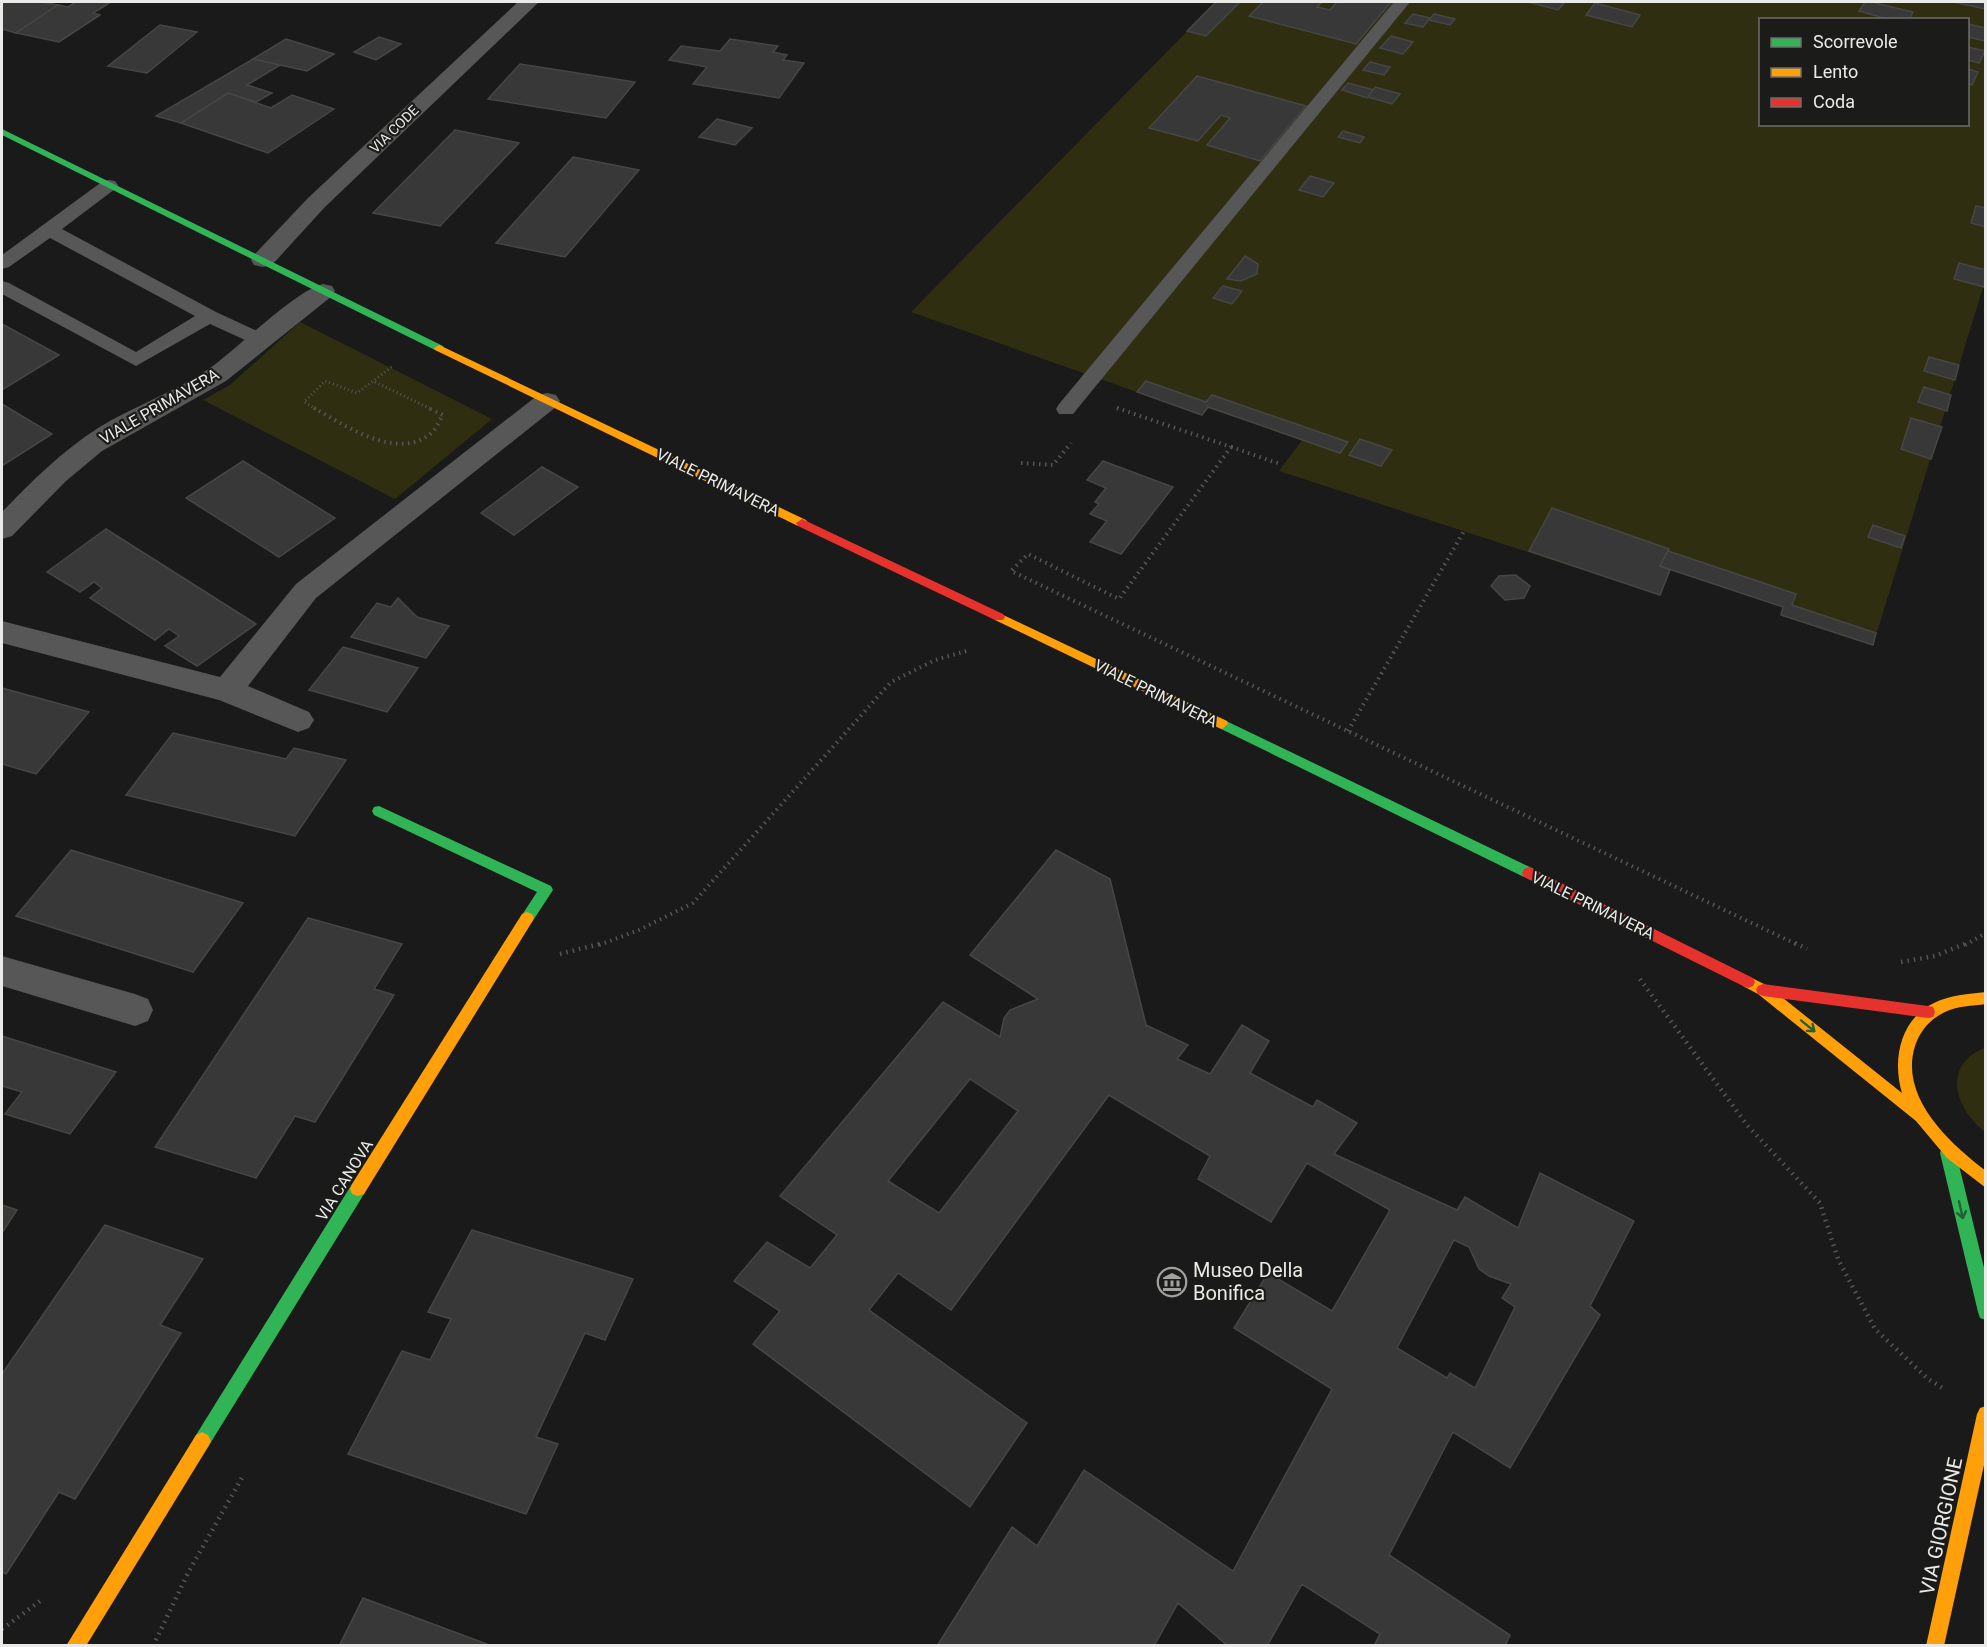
<svg xmlns="http://www.w3.org/2000/svg" width="1987" height="1647" font-family="Roboto,sans-serif">
  <rect width="100%" height="100%" fill="#1a1a1a"/>
  <g fill="#302e11" fill-rule="evenodd">
    <path d="M1216,2H1985V281L1873,645L1781,615L1783,607L1670,570L1660,595L1279,471L1302,440L1208,408L1202,415L911,312ZM1760,20H1968V124H1760Z"/>
    <path d="M300,322L492,419L395,499L203,400L230,385Z"/>
    <path d="M1985,1048V1132C1954,1108 1942,1064 1985,1048Z"/>
  </g>
  <g fill="#383838" stroke="#464645" stroke-width="1.5" fill-rule="evenodd">
    <path d="M2,2H41L58,5L16,33L2,29Z"/>
    <path d="M76,2H111L93,13L100,15L59,42L16,33L58,5L68,7Z"/>
    <path d="M1216,2H1240L1206,36L1187,31Z"/>
    <path d="M1263,2H1322L1317,7L1330,10L1337,2H1391L1356,44L1249,16Z"/>
    <path d="M1528,2H1565L1558,10Z"/>
    <path d="M1865,2H1871L1913,12L1909,20H1891L1859,11Z"/>
    <path d="M1953,2H1986V9Z"/>
    <path d="M1595,3L1640,15L1632,27L1586,15Z"/>
    <path d="M1413,14L1430,18L1423,27L1405,23Z"/>
    <path d="M1434,14L1455,19L1450,25L1429,20Z"/>
    <path d="M1968,24L1986,28L1985,41L1968,37Z"/>
    <path d="M160,25L197,32L147,73L108,66Z"/>
    <path d="M1391,36L1413,42L1403,54L1380,48Z"/>
    <path d="M379,37L401,44L376,60L354,52Z"/>
    <path d="M286,39L334,54L307,71L253,59Z"/>
    <path d="M730,39L778,46L773,52L787,55L783,60L804,63L779,98L693,84L707,67L669,60L681,46L720,51Z"/>
    <path d="M1968,47L1985,51L1979,63L1968,60Z"/>
    <path d="M253,59L280,65L247,85L272,93L256,102L228,93L181,123L156,116Z"/>
    <path d="M1370,62L1390,67L1384,75L1363,70Z"/>
    <path d="M520,64L635,82L606,118L488,99Z"/>
    <path d="M1968,69L1978,72L1972,85L1968,83Z"/>
    <path d="M1197,76L1306,106L1260,161L1207,145L1230,118L1221,115L1198,141L1149,128Z"/>
    <path d="M1348,83L1374,90L1367,98L1342,90Z"/>
    <path d="M1375,87L1400,94L1392,104L1368,97Z"/>
    <path d="M228,93L271,108L292,95L334,109L268,153L181,123Z"/>
    <path d="M717,119L752,128L735,145L699,137Z"/>
    <path d="M455,130L519,143L440,226L373,213Z"/>
    <path d="M1343,131L1364,137L1360,143L1338,137Z"/>
    <path d="M573,157L639,170L565,257L496,243Z"/>
    <path d="M1310,176L1334,183L1323,197L1299,190Z"/>
    <path d="M1976,206L1986,208V227L1971,223Z"/>
    <path d="M1245,256L1258,264L1257,274L1241,281L1227,279Z"/>
    <path d="M1959,263L1986,270L1984,287L1954,279Z"/>
    <path d="M1223,286L1242,291L1232,304L1213,298Z"/>
    <path d="M2,324L59,355L2,390Z"/>
    <path d="M1929,357L1959,365L1955,380L1924,371Z"/>
    <path d="M1146,381L1206,402L1212,395L1348,442L1340,453L1208,407L1202,415L1137,392Z"/>
    <path d="M1924,387L1951,395L1947,411L1918,402Z"/>
    <path d="M2,404L52,434L2,466Z"/>
    <path d="M1911,418L1942,427L1931,459L1901,449Z"/>
    <path d="M1360,439L1392,450L1381,466L1349,455Z"/>
    <path d="M243,461L335,518L279,557L186,498Z"/>
    <path d="M1103,461L1173,487L1121,554L1090,542L1107,521L1090,514L1099,504L1095,502L1106,488L1087,480Z"/>
    <path d="M542,467L578,487L514,535L481,513Z"/>
    <path d="M1552,508L1669,549L1660,566L1670,570L1660,595L1529,551Z"/>
    <path d="M1873,525L1905,536L1901,548L1868,537Z"/>
    <path d="M106,529L256,624L197,666L165,646L179,636L169,629L155,640L90,598L102,588L94,582L80,592L47,572Z"/>
    <path d="M1668,551L1796,594L1792,605L1876,633L1873,645L1781,615L1783,607L1660,566Z"/>
    <path d="M1516,575L1530,586L1524,598L1505,600L1491,586L1499,576Z"/>
    <path d="M398,598L417,617L449,626L426,658L351,637L377,603L391,607Z"/>
    <path d="M343,647L418,668L387,712L309,690Z"/>
    <path d="M2,688L89,712L36,774L2,764Z"/>
    <path d="M173,733L286,759L294,748L346,760L295,836L126,795Z"/>
    <path d="M71,850L243,903L193,972L16,916Z"/>
    <path d="M1056,850L1110,879L1146,1025L1188,1045L1177,1059L1210,1074L1242,1025L1269,1041L1250,1073L1313,1107L1317,1100L1357,1123L1334,1154L1457,1210L1465,1197L1518,1228L1540,1173L1634,1221L1590,1306L1600,1315L1510,1468L1453,1432L1389,1555L1510,1635L1505,1646H1374L1380,1634L1302,1584L1267,1646H1228L1178,1603L1154,1646H937L1012,1527L1037,1546L1084,1470L1233,1571L1332,1389L1234,1328L1268,1273L1332,1311L1390,1210L1307,1163L1271,1222L1198,1179L1210,1156L1109,1095L951,1310L898,1273L869,1310L1027,1423L970,1507L753,1344L780,1311L734,1281L767,1242L810,1268L837,1235L780,1196L943,1002L1000,1037L1004,1018L1010,1010L1038,999L970,955ZM970,1079L1018,1111L939,1213L888,1181ZM1454,1240L1469,1247L1479,1269L1489,1276L1511,1284L1502,1298L1515,1307L1475,1388L1450,1373L1447,1378L1397,1348Z"/>
    <path d="M308,918L402,944L374,989L394,995L315,1122L295,1116L256,1178L155,1147Z"/>
    <path d="M2,1036L116,1072L70,1134L5,1114L22,1092L2,1086Z"/>
    <path d="M2,1205L17,1210L2,1233Z"/>
    <path d="M105,1225L203,1259L160,1325L181,1333L75,1499L59,1492L6,1574L2,1572V1374Z"/>
    <path d="M472,1230L633,1279L605,1340L585,1333L536,1437L558,1444L526,1514L348,1454L402,1351L430,1360L451,1319L428,1312Z"/>
    <path d="M363,1598L492,1646H339Z"/>
  </g>
  <g fill="none" stroke-linecap="round" stroke-linejoin="round">
    <g stroke="#565656" stroke-width="3" stroke-dasharray="1 3" stroke-linecap="butt">
      <path d="M375,382L431,409"/>
      <path d="M1117,408L1120,409"/>
      <path d="M316,409L304,402L325,381L357,393L393,366"/>
    </g>
    <g stroke="#565656" stroke-width="4" stroke-dasharray="1.5 4.5" stroke-linecap="butt">
      <path d="M314,408C344,425 396,461 430,434C436,430 439,421 443,415L428,408"/>
      <path d="M1117,408L1231,447L1119,599L1028,554L1011,571L1798,945"/>
      <path d="M1231,447L1280,464"/>
      <path d="M1021,463L1053,465L1071,443"/>
      <path d="M1348,731L1464,531"/>
      <path d="M599,945L639,930L693,903L891,682L935,660L970,650"/>
      <path d="M1965,945L1986,933"/>
    </g>
    <g stroke="#565656" stroke-width="4.5" stroke-dasharray="1.5 5" stroke-linecap="butt">
      <path d="M1795,943L1807,949"/>
      <path d="M560,954L603,943"/>
      <path d="M1901,962L1935,956L1967,943"/>
      <path d="M1640,979L1747,1125L1820,1203L1838,1259L1875,1329L1928,1379L1944,1389"/>
      <path d="M2,1629L43,1599"/>
      <path d="M153,1646L188,1573L244,1474"/>
    </g>
    <g fill="#575758" fill-rule="evenodd">
      <path d="M1394,2H1410L1073,414H1059L1056,409L1059,404Z"/>
      <path d="M109,180L115,181L118,185L115,189L62,229L216,312L270,337L273,341L270,345H256L210,324L136,366L2,294V281L9,283L136,352L195,316L50,238L9,267L2,269V255L103,181Z"/>
    </g>
    <g fill="#575758" fill-rule="evenodd">
      <path d="M518,2H539L324,208L272,265L263,267L254,265L251,260L254,255L308,198Z"/>
      <path d="M323,284L332,286L335,291L332,296L226,381L102,451L66,481L12,536L2,539V512C31,482 62,451 98,428C134,406 175,392 210,368C238,348 295,291 323,284Z"/>
      <path d="M547,393L556,395L560,401L556,407L316,598L248,686L309,712L314,720L309,728L298,732L219,700L2,643V621L220,677L296,584L538,395Z"/>
      <path d="M2,956L135,994L148,999L153,1010L148,1021L135,1026L2,986Z"/>
    </g>
    <g fill="#30b455" fill-rule="evenodd">
      <path d="M2,129L443,346L444,348L439,351L435,350L2,135Z"/>
      <path d="M1222,719L1534,869L1536,873L1534,877H1524L1217,727L1216,724Z"/>
      <path d="M379,806L551,886L553,890L532,922L527,924L522,922L520,918L537,892L374,815L372,811L374,807Z"/>
      <path d="M1948,1146L1954,1148L1956,1153L1986,1276V1320L1980,1318L1978,1312L1940,1153L1942,1148Z"/>
      <path d="M358,1182L364,1184L366,1189L364,1194L208,1447L202,1450L196,1447L193,1441L196,1435L352,1184Z"/>
    </g>
    <g fill="#ff9f0a" fill-rule="evenodd">
      <path d="M439,345L806,520L808,523L806,526H798L435,350L434,348Z"/>
      <path d="M999,613L1227,721L1228,724L1222,729L1217,727L995,620L993,617L995,614Z"/>
      <path d="M527,912L532,914L534,918L532,922L364,1194L358,1196L352,1194L350,1189L352,1184L522,914Z"/>
      <path d="M1748,976L1768,986L1902,1093C1892,1060 1900,1019 1934,1003C1950,995 1968,994 1986,992V1004C1972,1006 1957,1006 1945,1012C1930,1019 1920,1031 1915,1046C1899,1097 1949,1143 1986,1171V1188L1947,1158L1916,1121L1758,994L1743,986L1741,982L1743,978Z"/>
      <path d="M1986,1406V1456L1944,1646H1926L1977,1414L1980,1408Z"/>
      <path d="M202,1432L208,1435L211,1441L208,1447L86,1646H66L196,1435Z"/>
    </g>
    <g fill="#e5322d" fill-rule="evenodd">
      <path d="M802,519L1003,614L1005,617L1003,620H995L798,526L796,523Z"/>
      <path d="M1529,867L1753,978L1755,982L1753,986L1748,988L1743,986L1524,877L1522,873L1524,869Z"/>
      <path d="M1763,984L1928,1006L1933,1007L1935,1012L1933,1017L1928,1018L1763,996L1758,994L1756,990L1758,986Z"/>
    </g>
  </g>
  <defs><path id="oneway-shaft" d="M-6 0H5M1.5-3L5.5 0L1.5 3" fill="none" stroke-width="1.6" stroke-linecap="round" stroke-linejoin="round" transform="scale(1.5)"/></defs>
  <g stroke="#246034">
    <use href="#oneway-shaft" transform="translate(1808 1026) rotate(39)"/>
    <use href="#oneway-shaft" transform="translate(1961 1210) rotate(77)"/>
  </g>
  <defs>
    <g id="museum-ring" transform="scale(1.5)"><circle r="9.5" fill="#1b1b19" stroke="#a1a1a0" stroke-width="1.5"/><path d="M0-6L6-3V-2H-6V-3ZM-5-1h2V3h-2ZM-1-1h2V3h-2ZM3-1h2V3H3ZM-6 4H6V6H-6Z" fill="#a1a1a0"/></g>
  </defs>
  <g fill-rule="evenodd">
    <use href="#museum-ring" x="1172" y="1282"/>
  </g>
  <g text-anchor="middle" stroke-width="4.5" stroke-linejoin="round" paint-order="stroke">
    <g font-size="14" fill="#eaeae8" stroke="#1b1b19">
      <text transform="translate(394 129) rotate(-44)" y="5">VIA CODE</text>
    </g>
    <g font-size="16" fill="#eaeae8" stroke="#1b1b19">
      <text transform="translate(159 406) rotate(-30)" y="6">VIALE PRIMAVERA</text>
      <text transform="translate(718 482) rotate(26)" y="6">VIALE PRIMAVERA</text>
      <text transform="translate(1156 693) rotate(26)" y="6">VIALE PRIMAVERA</text>
      <text transform="translate(1593 905) rotate(26)" y="6">VIALE PRIMAVERA</text>
      <text transform="translate(344 1180) rotate(-58)" y="6">VIA CANOVA</text>
    </g>
    <g font-size="20" fill="#eaeae8" stroke="#1b1b19" text-anchor="start">
      <text x="1193" y="1277">Museo Della<tspan x="1193" dy="23">Bonifica</tspan></text>
    </g>
    <g font-size="20" fill="#eaeae8" stroke="#1b1b19">
      <text transform="translate(1941 1526) rotate(-78)" y="7">VIA GIORGIONE</text>
    </g>
  </g>
  <rect width="1987" height="1647" fill="none" stroke="#eaeae8" stroke-width="6"/>
  <rect x="1759" y="18" width="210" height="108" fill="#1b1b19" stroke="#6e6e6c" stroke-width="1.5"/>
  <rect x="1771" y="38" width="30" height="9" fill="#30b455" stroke="#6e6e6c" stroke-width="1.5"/>
  <text x="1813" y="48" font-size="18" fill="#eaeae8">Scorrevole</text>
  <rect x="1771" y="68" width="30" height="9" fill="#ff9f0a" stroke="#6e6e6c" stroke-width="1.5"/>
  <text x="1813" y="78" font-size="18" fill="#eaeae8">Lento</text>
  <rect x="1771" y="98" width="30" height="9" fill="#e5322d" stroke="#6e6e6c" stroke-width="1.5"/>
  <text x="1813" y="108" font-size="18" fill="#eaeae8">Coda</text>
</svg>
